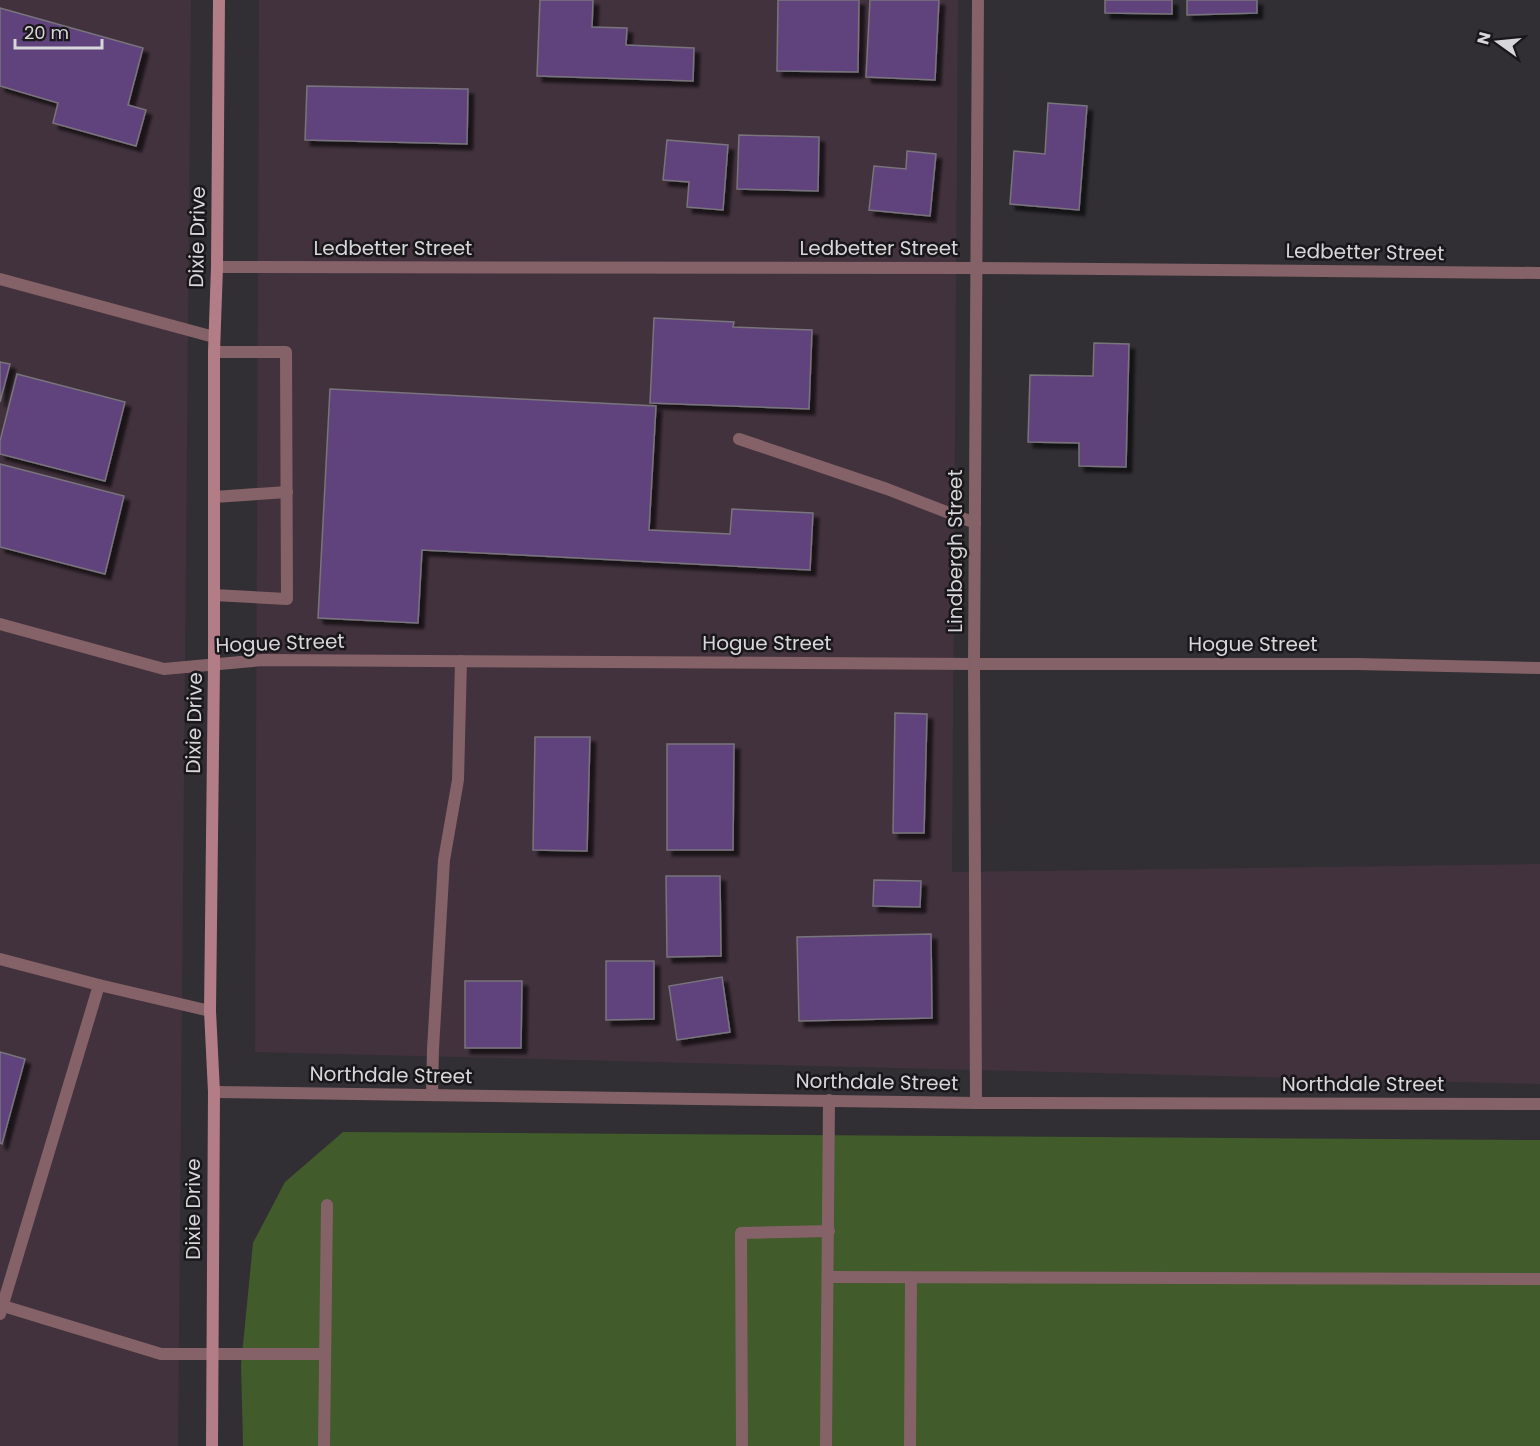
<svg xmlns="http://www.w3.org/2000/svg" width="1540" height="1446" font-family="Poppins,sans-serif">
  <defs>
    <filter id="shadow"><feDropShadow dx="5.5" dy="5.5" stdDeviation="1.5" flood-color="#0009"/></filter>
  </defs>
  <rect width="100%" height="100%" fill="#312f34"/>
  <g fill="#42323d">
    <path d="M0,0H191L178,1446H0Z"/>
    <path d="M259,0H958L952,872L1540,864V1084L255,1052Z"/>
  </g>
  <path fill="#415b2a" d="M343,1132L1540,1140V1446H243L241,1365L253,1243L285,1182Z"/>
  <g fill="#61427c" stroke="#78747b" stroke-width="1.5" filter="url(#shadow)">
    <path d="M540,0H593L592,27L627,28L626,45L694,48L693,81L537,76Z"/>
    <path d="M778,0H859L858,72L777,71Z"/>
    <path d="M870,0H939L935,80L866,77Z"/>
    <path d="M1105,0H1172V14L1105,13Z"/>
    <path d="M1187,0H1257V13L1187,15Z"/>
    <path d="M0,8L143,48L128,105L146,110L136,146L53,123L58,103L0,86Z"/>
    <path d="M307,86L468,89L467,144L305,140Z"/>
    <path d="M1048,103L1087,106L1079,210L1010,204L1014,151L1045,154Z"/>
    <path d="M739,135L819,137L818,191L737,189Z"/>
    <path d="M667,140L728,145L723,210L687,207L689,182L663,180Z"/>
    <path d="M907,151L936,154L930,216L869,210L874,166L906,169Z"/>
    <path d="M654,318L734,322L733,327L812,330L809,409L650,403Z"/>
    <path d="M1094,343L1129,344L1126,467L1079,466V443L1028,442L1030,375L1093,376Z"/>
    <path d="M0,362L10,364L0,402Z"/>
    <path d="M17,374L125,402L105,481L0,454V441Z"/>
    <path d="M330,389L656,406L649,530L730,534L732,509L813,513L810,570L422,550L418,623L318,618Z"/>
    <path d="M0,464L124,496L105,574L0,547Z"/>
    <path d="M895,713L927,714L924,833H893Z"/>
    <path d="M535,737H590L587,851L533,850Z"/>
    <path d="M667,744H734L733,850H667Z"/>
    <path d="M666,876H720L721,956L667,957Z"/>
    <path d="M874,880L921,881L920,907L873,906Z"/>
    <path d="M931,934L932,1018L799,1021L797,937Z"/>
    <path d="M606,961H654V1019L606,1020Z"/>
    <path d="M722,977L730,1032L677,1040L669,986Z"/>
    <path d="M465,981H522L521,1048H465Z"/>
    <path d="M0,1052L25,1059L2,1144L0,1143Z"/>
  </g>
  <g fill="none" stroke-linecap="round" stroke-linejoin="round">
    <g stroke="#846267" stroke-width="12">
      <path d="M214,352H286L287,599L214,595"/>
      <path d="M739,439L887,489L975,523"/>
      <path d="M214,497L287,492"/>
      <path d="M432,1095L433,1049L444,860L458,780L461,661"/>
      <path d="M828,1277L1540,1279"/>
      <path d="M0,1314L99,985"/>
      <path d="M211,1354H325"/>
      <path d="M324,1446L327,1205"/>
      <path d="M742,1446L741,1233L829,1231"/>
      <path d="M826,1446L829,1100"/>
      <path d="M910,1446L911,1278"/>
    </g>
    <g stroke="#846267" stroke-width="12">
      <path d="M217,267L976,268L1540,273"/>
      <path d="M0,279L214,337"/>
      <path d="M0,624L164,669L263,660L974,664H1357L1540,668"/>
      <path d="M0,959L99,985L210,1011"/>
      <path d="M214,1092L976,1103L1540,1104"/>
      <path d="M976,1103L974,664L978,0"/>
      <path d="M0,1305L161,1354H211"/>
    </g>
    <path stroke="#b27d86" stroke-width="12" d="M212,1446L214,1092L210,1011L214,665V352L217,267L219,0"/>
  </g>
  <g text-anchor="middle" stroke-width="5" stroke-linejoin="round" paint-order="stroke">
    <g font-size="20" fill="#d7d6d9" stroke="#19171a">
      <text transform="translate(197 237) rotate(-89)" y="7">Dixie Drive</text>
      <text x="393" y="255">Ledbetter Street</text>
      <text x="879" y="255">Ledbetter Street</text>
      <text transform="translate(1365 252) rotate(1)" y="7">Ledbetter Street</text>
      <text transform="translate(955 551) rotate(-90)" y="7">Lindbergh Street</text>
      <text transform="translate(280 643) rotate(-2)" y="7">Hogue Street</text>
      <text x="767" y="650">Hogue Street</text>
      <text x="1253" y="651">Hogue Street</text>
      <text transform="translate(194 723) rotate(-89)" y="7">Dixie Drive</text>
      <text transform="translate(391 1075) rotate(1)" y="7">Northdale Street</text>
      <text transform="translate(877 1082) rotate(1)" y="7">Northdale Street</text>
      <text x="1363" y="1091">Northdale Street</text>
      <text transform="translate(193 1209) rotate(-90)" y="7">Dixie Drive</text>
    </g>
  </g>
  <g transform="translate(1498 42) rotate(285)" stroke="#19171a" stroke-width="4.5" paint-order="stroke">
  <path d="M0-4.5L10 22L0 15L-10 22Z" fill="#d7d6d9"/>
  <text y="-9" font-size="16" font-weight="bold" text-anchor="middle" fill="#d7d6d9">N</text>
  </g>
  <path d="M15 39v9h87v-9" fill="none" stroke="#d7d6d9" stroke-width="3"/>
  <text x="24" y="39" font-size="18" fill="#d7d6d9" stroke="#19171a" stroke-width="4.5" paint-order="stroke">20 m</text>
</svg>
